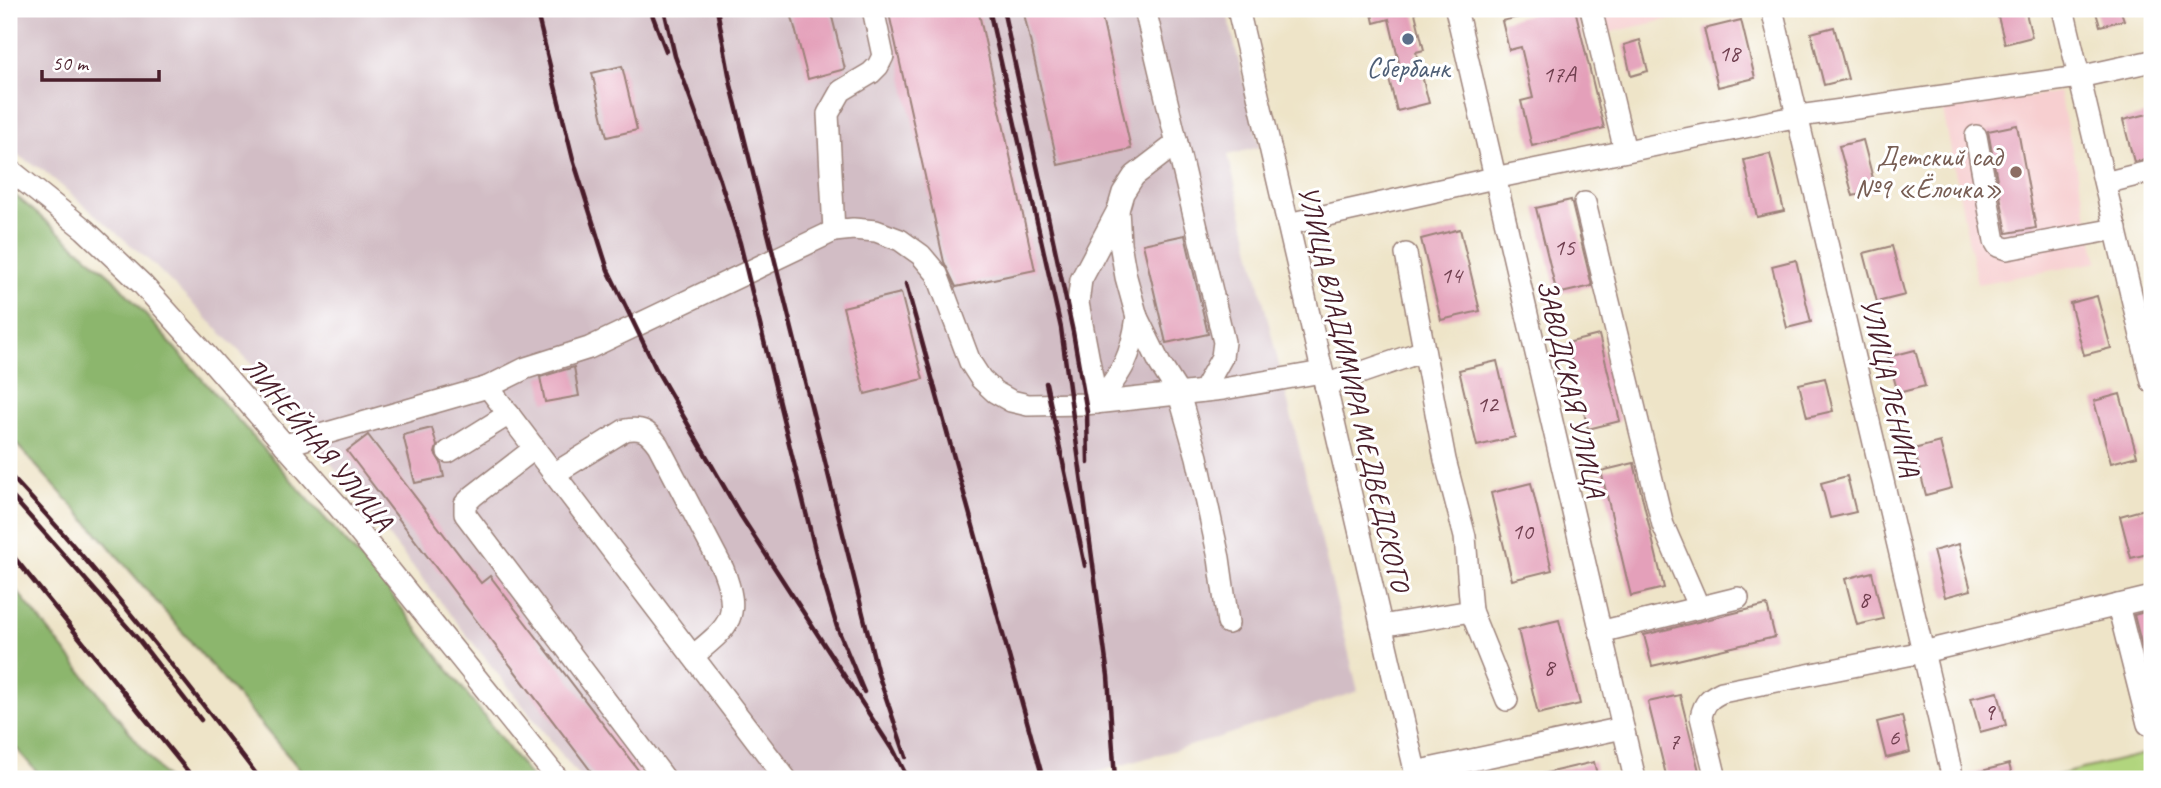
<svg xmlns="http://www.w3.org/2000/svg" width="2161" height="788" font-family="Caveat,sans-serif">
  <rect width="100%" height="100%" fill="#fff"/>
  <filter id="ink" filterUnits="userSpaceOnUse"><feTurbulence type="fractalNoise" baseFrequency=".0143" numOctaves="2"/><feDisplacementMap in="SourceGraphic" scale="14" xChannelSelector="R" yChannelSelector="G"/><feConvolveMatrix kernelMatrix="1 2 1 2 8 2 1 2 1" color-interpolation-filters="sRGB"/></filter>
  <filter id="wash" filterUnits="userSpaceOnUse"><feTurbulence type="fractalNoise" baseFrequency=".00686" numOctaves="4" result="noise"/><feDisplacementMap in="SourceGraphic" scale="28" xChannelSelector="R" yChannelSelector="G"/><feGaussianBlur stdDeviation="1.57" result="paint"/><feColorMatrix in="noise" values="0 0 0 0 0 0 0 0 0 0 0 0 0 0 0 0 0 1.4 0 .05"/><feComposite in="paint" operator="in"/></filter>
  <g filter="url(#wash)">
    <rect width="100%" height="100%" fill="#eee4c8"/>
    <g fill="#f7cfd0">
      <path d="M1601,9H1715L1607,33Z"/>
      <path d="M2059,92L2098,262L1977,284L1943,110Z"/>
    </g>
    <path fill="#d2bdc5" d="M9,9H1226L1260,147L1228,155L1358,691L1214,739L1073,779H581L252,364L154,265L43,170L9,151Z"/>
    <path fill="#b1d57e" stroke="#7e7a54" stroke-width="2" d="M2152,752V779H2042Z"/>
    <g fill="#8cb66d" stroke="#6b6a4c" stroke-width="2">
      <path d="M9,190L112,277L383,584L532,779H308L102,538L9,436Z"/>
      <path d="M9,581L167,779H43L9,740Z"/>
    </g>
    <g id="blocks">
      <g fill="#e4a0ba">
        <path d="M790,9H830L845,69L808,79Z"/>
        <path d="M888,9H978L1035,270L956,287L944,262Z"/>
        <path d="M1023,9H1100L1131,149L1058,165Z"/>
        <path d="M1371,9H1414L1424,50L1416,52L1429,103L1397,111L1388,75L1401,71L1389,19L1374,23Z"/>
        <path d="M1552,9H1575L1604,128L1532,146L1521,101L1533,98L1521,47L1509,50L1502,21Z"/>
        <path d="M1996,9H2025L2032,37L2005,44Z"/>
        <path d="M2095,9H2120L2124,20L2100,26Z"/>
        <path d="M1741,20L1755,78L1718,87L1704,29Z"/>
        <path d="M1834,27L1848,79L1824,85L1811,33Z"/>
        <path d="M1640,40L1648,71L1631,76L1624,45Z"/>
        <path d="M622,66L637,130L607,137L592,73Z"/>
        <path d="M2152,113V158L2134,162L2123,120Z"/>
        <path d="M2017,125L2036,228L2007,233L1988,131Z"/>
        <path d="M1863,140L1876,190L1853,196L1839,146Z"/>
        <path d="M1770,154L1784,211L1757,217L1744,160Z"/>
        <path d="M1571,200L1592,286L1557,294L1536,208Z"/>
        <path d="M1460,229L1480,311L1441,320L1421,239Z"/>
        <path d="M1185,235L1208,334L1166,343L1143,244Z"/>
        <path d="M1892,246L1905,295L1877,302L1864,253Z"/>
        <path d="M1796,260L1811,322L1787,328L1772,266Z"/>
        <path d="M901,293L923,379L865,394L843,307Z"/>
        <path d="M2097,296L2111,348L2084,355L2070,303Z"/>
        <path d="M1599,335L1620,421L1588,429L1567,343Z"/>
        <path d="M1915,350L1925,386L1898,393L1888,357Z"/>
        <path d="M1497,361L1515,437L1477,446L1459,370Z"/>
        <path d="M574,367L579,396L545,402L540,377Z"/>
        <path d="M1825,378L1833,411L1807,417L1799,384Z"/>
        <path d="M2120,394L2137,456L2111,463L2094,401Z"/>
        <path d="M432,428L437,446L435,453L441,463L444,477L415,483L403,435Z"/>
        <path d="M368,435L481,583L490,576L645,779H597L347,451Z"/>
        <path d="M1940,442L1952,488L1926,495L1914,449Z"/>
        <path d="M1634,463L1664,588L1631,596L1601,471Z"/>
        <path d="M1847,476L1856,512L1830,518L1821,483Z"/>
        <path d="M1531,483L1552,570L1512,580L1491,493Z"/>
        <path d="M2145,509L2152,537V553L2131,558L2120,516Z"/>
        <path d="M1959,544L1971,590L1945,597L1933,551Z"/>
        <path d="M1872,572L1883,619L1857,625L1845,579Z"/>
        <path d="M1767,605L1775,637L1652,666L1644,635Z"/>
        <path d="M2152,610V677L2150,678L2134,615Z"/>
        <path d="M1559,620L1580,704L1538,714L1518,630Z"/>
        <path d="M1998,692L2006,725L1980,732L1971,698Z"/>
        <path d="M1680,695L1701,779H1667L1648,702Z"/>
        <path d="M1902,716L1910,752L1886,758L1877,722Z"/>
        <path d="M1594,762L1598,779H1543L1542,774Z"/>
        <path d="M2009,764L2012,775L1997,779H1967L1966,775Z"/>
      </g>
    </g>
  </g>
  <g filter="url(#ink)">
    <use href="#blocks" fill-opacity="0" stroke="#9c827a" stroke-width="2"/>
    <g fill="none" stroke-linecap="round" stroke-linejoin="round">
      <g stroke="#9c827a" stroke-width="24">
        <g id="minor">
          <path d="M1145,9L1224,342L1222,357L1203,391"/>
          <path d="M1238,9L1417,779"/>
          <path d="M1456,9L1635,779"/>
          <path d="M1591,9L1625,151"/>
          <path d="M1772,9L1953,779"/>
          <path d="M2063,9L2152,382"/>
          <path d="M1976,136L1995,241L1998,246L2007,249L2116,229"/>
          <path d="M1177,143L1134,176L1123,193L1118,210L1120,243L1126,277L1137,317L1160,364L1179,394L1197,457L1219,558L1228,623"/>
          <path d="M9,169L84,229L142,284L209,358L337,505L558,779"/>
          <path d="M2105,183L2152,171"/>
          <path d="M1585,203L1663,525L1699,608"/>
          <path d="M1118,210L1081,280L1078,303L1097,403C1123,371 1131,358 1137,317"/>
          <path d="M1288,224L1494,178L1799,116L2079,77L2152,61"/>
          <path d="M834,231L828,114L841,91L871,73L878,66L883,56L873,9"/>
          <path d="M1325,385L1424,351"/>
          <path d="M488,387L526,368L589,348L834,231L853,229L876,231L900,240L921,255L937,274L970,362L981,379L995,392L1011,401L1028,405L1085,404L1223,389L1322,372"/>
          <path d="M285,445L488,387L786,779"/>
          <path d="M535,448L473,496L465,504V514L665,779"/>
          <path d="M448,452L509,414"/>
          <path d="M554,474L625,430C642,427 648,431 658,445L723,569C742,618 729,626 693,656"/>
          <path d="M2118,605L2148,724"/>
          <path d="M1471,611L1507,700"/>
          <path d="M1381,626L1471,611L1465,537L1445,460L1406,254"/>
          <path d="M1600,632L1738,598"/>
          <path d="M1415,772L1623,728"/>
          <path d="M1716,779L1701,717C1704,703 1709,698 1722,692L1923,652L2152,597"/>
        </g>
      </g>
      <use href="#minor" stroke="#fff" stroke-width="21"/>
      <g stroke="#4a1f2b" stroke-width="4.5">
        <path d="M536,9L573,159L608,270L656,369L741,516L895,754"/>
        <path d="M650,9L666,51"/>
        <path d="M664,9L675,56L720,180L740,243L820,570L837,627L864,692"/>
        <path d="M717,9L731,85L878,674L906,757"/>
        <path d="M989,9L1061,328L1108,676L1115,779"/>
        <path d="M1003,9L1073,332L1087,412L1088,463"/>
        <path d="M906,284L1043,779"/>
        <path d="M1046,383L1085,566"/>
        <path d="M9,474C99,570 180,674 260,779"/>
        <path d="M9,493L138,639L201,720"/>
        <path d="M9,551L194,779"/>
        <path d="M891,745L908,779"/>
      </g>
    </g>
  </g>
  <circle fill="#5c6f8a" stroke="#fff" stroke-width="2.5" cx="1408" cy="39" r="7"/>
  <circle fill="#8d6e63" stroke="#fff" stroke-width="2.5" cx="2016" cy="172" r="7"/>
  <g text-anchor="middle" stroke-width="6" stroke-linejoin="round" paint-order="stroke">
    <g font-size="24" fill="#703f4f">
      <text x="1729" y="61">18</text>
      <text x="1559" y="82">17А</text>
      <text x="1564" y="255">15</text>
      <text x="1451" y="283">14</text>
      <text x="1487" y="412">12</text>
      <text x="1522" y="539">10</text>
      <text x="1864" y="607">8</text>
      <text x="1549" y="675">8</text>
      <text x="1989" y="720">9</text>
      <text x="1894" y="745">6</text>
      <text x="1674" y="749">7</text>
    </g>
    <g font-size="28" fill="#4e5e75" stroke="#fff">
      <text x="1408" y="77">Сбербанк</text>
    </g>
    <g font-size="28" fill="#785e54" stroke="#fff" text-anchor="end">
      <text x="2002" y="166">Детский сад<tspan x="2002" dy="32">№9 «Ёлочка»</tspan></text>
    </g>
    <g font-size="28" fill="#4a1f2b" stroke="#fff">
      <text transform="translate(1891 387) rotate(77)" y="10">УЛИЦА ЛЕНИНА</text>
      <text transform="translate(1355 388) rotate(77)" y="10">УЛИЦА ВЛАДИМИРА МЕДВЕДСКОГО</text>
      <text transform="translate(1572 388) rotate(77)" y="10">ЗАВОДСКАЯ УЛИЦА</text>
      <text transform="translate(319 443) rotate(50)" y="10">ЛИНЕЙНАЯ УЛИЦА</text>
    </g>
  </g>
  <rect width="2161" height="788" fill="none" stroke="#fff" stroke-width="35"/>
  <path d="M42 70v10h117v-10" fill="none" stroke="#4a1f2b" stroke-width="3.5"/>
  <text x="52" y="70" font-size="21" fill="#4a1f2b" stroke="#ffffff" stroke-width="5" paint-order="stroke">50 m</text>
</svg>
